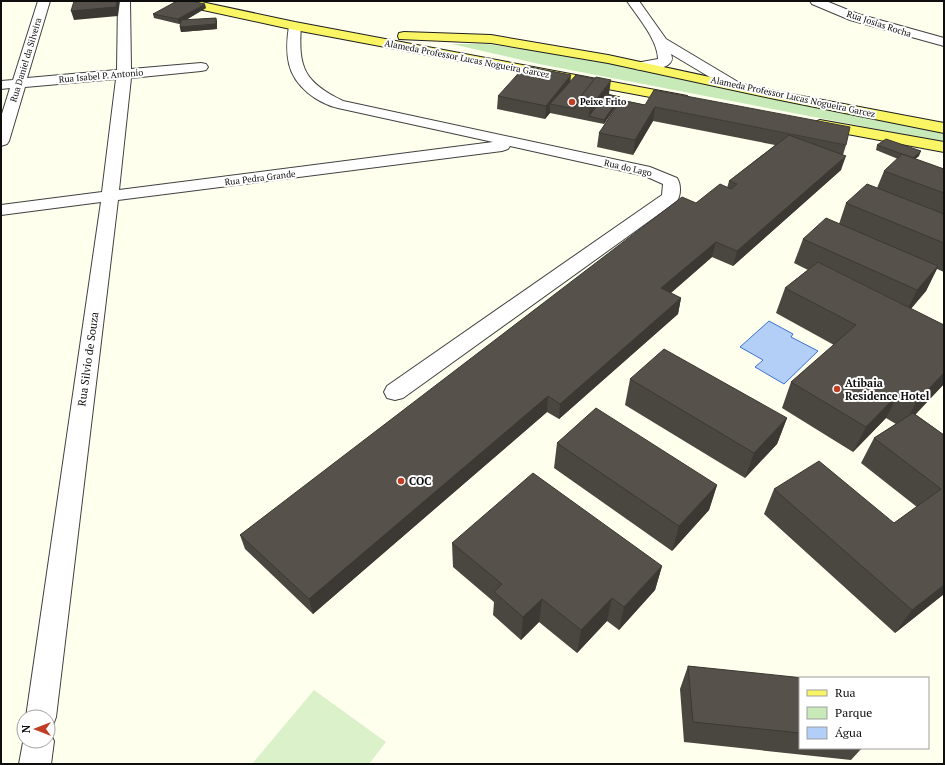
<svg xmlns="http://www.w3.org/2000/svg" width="945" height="765" font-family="'PT Serif',serif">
  <rect width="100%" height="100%" fill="#ffe"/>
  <path fill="#c7eab8" d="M452,44H487L710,76L770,91L944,125V142L539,64Z"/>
  <path fill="#dbf1c9" d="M314,690L386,742L369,764H252Z"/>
  <path fill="#b3cef7" stroke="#3972ce" d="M769,321L793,334L791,337L818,351L784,384L755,367L763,360L740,347Z"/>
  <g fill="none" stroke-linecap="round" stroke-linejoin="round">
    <g stroke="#414141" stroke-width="2">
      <g id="minor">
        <path d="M38,1H50L27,78L117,70L118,1H130L131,69L201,63L206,64L208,67L206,70L201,71L131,78L119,190L493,142L338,108C317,103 294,86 289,64C286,51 287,39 289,26L291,23H299L301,26C298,68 304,82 343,101L650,167L677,178C681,184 681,195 677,201L403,398L395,400L387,398L384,392L387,386L662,195L663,184L645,176L510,146L508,149L502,151L118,200L56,717L52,728L48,729V717H26L101,202L1,215V205L102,192L116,79L25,87L9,141L7,144L1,146V117L10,88L1,89V81L13,80Z"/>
        <path d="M627,1H639L666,39L738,82L740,85L738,88L733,89L728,88L671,54C672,57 673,60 670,63C664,70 644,71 636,69L634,66L636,63L658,59C658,40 637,16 627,1Z"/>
        <path d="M810,1H826L858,14L944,38V46L850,20L812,4Z"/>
        <path d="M48,729L54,741L51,764H19L24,737V741H48Z"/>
      </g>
    </g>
    <g stroke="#1f1f1f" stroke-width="2">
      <g id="major">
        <path d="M174,1H197L295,22L682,95L687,96L689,99L687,102L682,103L295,30L180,5L176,4Z"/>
        <path d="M404,32L491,35L608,55L775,91L944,123V133L775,99L608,63L491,43L399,39L398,36L399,33Z"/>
        <path d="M820,120L944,142V152L815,128L812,125L815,122Z"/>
      </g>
    </g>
    <use href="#minor" fill="#fff" fill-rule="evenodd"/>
    <use href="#major" fill="#f9f564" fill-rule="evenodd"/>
  </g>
  <g fill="#4a4640">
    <path d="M206,8L186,20L216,18L217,22V29L181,32L180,27V23L179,24L154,18L153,14Z"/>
    <path d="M570,81L609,94L620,97V101L604,124L550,113L545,119L497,109L498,96Z"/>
    <path d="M621,100L846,145L843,155L841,170L733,266L712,257L671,293L681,298L678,314L559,419L547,412L313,614L245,549L240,535L696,203L727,188L729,181L775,145L653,121L633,155L597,147L599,133Z"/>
    <path d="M877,145L919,156L915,159L944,169V272L937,269L926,291L911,309L944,325V384L915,414L944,435V594L895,633L764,514L774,489L894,523L917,507L861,463L874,438L896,424L886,418L853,452L782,408L791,382L834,345L776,313L785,288L808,270L794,263L803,239L839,224L846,203L877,188L884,171L898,159L876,150Z"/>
    <path d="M630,379L787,418L777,444L745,478L625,405Z"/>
    <path d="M557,443L717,485L709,510L672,551L554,468Z"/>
    <path d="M452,543L662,566L655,590L619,630L607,621L577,653L539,622L521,640L493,615L494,602L453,567Z"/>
    <path d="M688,666L800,678V748H862L851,760L684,742L680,689Z"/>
  </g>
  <g fill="#3c3934">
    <path d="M117,1H120L118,16L74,20L71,11Z"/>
    <path d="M205,4L206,8L179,24L178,19Z"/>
    <path d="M216,18L217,22V29L181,32L180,27Z"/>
    <path d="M571,75L570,88L550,104V113L545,119L546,106Z"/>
    <path d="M611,80L609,94L592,117L589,116L588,121L590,108Z"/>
    <path d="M620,97V101L604,124V120Z"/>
    <path d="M655,107L653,121L633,155L635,140Z"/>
    <path d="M921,151L919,156L910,163L912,158Z"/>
    <path d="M846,156L841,170L733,266L737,251Z"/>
    <path d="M716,242L712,257L658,304L661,288Z"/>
    <path d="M938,266L926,291L905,315L917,290Z"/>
    <path d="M681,298L678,314L559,419L560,404Z"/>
    <path d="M944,373V384L903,428L916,402Z"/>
    <path d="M899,393L886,418L853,452L866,427Z"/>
    <path d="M548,396L547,412L313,614L309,599Z"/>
    <path d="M787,418L777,444L745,478L754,453Z"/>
    <path d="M717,485L709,510L672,551L679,526Z"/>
    <path d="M662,566L655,590L619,630L624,607Z"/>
    <path d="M944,585V594L895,633L912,610Z"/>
    <path d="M612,598L607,621L577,653L581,630Z"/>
    <path d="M542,599L539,622L521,640L523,617Z"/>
  </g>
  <g fill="#56514a" stroke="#3c3934">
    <path d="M74,1H117L116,7L71,11Z"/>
    <path d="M177,1H191L205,4L178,19L153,14Z"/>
    <path d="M216,18V24L180,27L181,20Z"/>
    <path d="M525,66L571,75L546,106L498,96Z"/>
    <path d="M576,75L595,79L575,104V109L550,104Z"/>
    <path d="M596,77L611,80L590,108L575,104Z"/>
    <path d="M654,90L850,127L846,145L655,107L635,140L599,133L621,100L645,105Z"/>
    <path d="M606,94L620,97L604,120L589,116Z"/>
    <path d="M789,135L846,156L737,251L716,242L661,288L681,298L560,404L548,396L309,599L240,535L682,197L696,203L720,184L731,189L737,184L729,181Z"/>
    <path d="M886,139L921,151L913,158L877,145Z"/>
    <path d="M902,154L944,169V193L884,171Z"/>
    <path d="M867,184L944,214V243L846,203Z"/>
    <path d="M826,218L938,266L917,290L803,239Z"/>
    <path d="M818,262L944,325V373L916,402L899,393L866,427L791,382L856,325L785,288Z"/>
    <path d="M664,349L787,418L754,453L630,379Z"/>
    <path d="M596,408L717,485L679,526L557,443Z"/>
    <path d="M913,413L944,435V585L912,610L774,489L819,461L894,523L941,489L874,438Z"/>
    <path d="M533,473L662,566L624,607L612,598L581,630L542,599L523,617L494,592L502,584L452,543Z"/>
    <path d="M688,666L804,678H800V733L693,722Z"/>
  </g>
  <g fill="#bf3e24" stroke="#fff" stroke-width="1.5">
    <circle cx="572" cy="102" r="4"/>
    <circle cx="837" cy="389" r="4"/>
    <circle cx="401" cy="481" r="4"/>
  </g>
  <g text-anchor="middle" stroke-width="4" stroke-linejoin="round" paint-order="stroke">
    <g font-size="9" fill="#0e0e0e" stroke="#fff">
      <text transform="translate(879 24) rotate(18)" y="3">Rua Josias Rocha</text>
      <text transform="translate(467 59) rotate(11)" y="3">Alameda Professor Lucas Nogueira Garcez</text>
      <text transform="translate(26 60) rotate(-73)" y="3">Rua Daniel da Silveira</text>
      <text transform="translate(101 76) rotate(-5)" y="3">Rua Isabel P. Antonio</text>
      <text transform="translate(793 97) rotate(12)" y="3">Alameda Professor Lucas Nogueira Garcez</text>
      <text transform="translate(628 168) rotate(13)" y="3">Rua do Lago</text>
      <text transform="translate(260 178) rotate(-7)" y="3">Rua Pedra Grande</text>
    </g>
    <g font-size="9" font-weight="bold" fill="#0e0e0e" stroke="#fff" text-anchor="start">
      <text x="580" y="105">Peixe Frito</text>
    </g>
    <g font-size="11" fill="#0e0e0e" stroke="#fff">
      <text transform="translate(88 359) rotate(-82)" y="4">Rua Silvio de Souza</text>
    </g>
    <g font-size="11" font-weight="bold" fill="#0e0e0e" stroke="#fff" text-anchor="start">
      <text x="845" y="387">Atibaia<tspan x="845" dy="13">Residence Hotel</tspan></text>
      <text x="409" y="485">COC</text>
    </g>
  </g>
  <rect width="945" height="765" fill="none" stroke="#0e0e0e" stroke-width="4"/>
  <rect x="799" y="677" width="130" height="72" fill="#ffffff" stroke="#9f9f9f"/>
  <rect x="807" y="690" width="20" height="6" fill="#f9f564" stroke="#9f9f9f"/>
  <text x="835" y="697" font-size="12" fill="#0e0e0e">Rua</text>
  <rect x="807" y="707" width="20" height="12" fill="#c7eab8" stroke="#9f9f9f"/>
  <text x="835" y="717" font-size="12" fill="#0e0e0e">Parque</text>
  <rect x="807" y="727" width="20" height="12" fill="#b3cef7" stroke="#9f9f9f"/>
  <text x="835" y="737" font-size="12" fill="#0e0e0e">Água</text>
  <g transform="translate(36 729) rotate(270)"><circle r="19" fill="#ffffff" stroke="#9f9f9f"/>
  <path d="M0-3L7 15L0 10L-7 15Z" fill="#bf3e24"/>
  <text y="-6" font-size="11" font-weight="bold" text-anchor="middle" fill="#0e0e0e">N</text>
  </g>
</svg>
